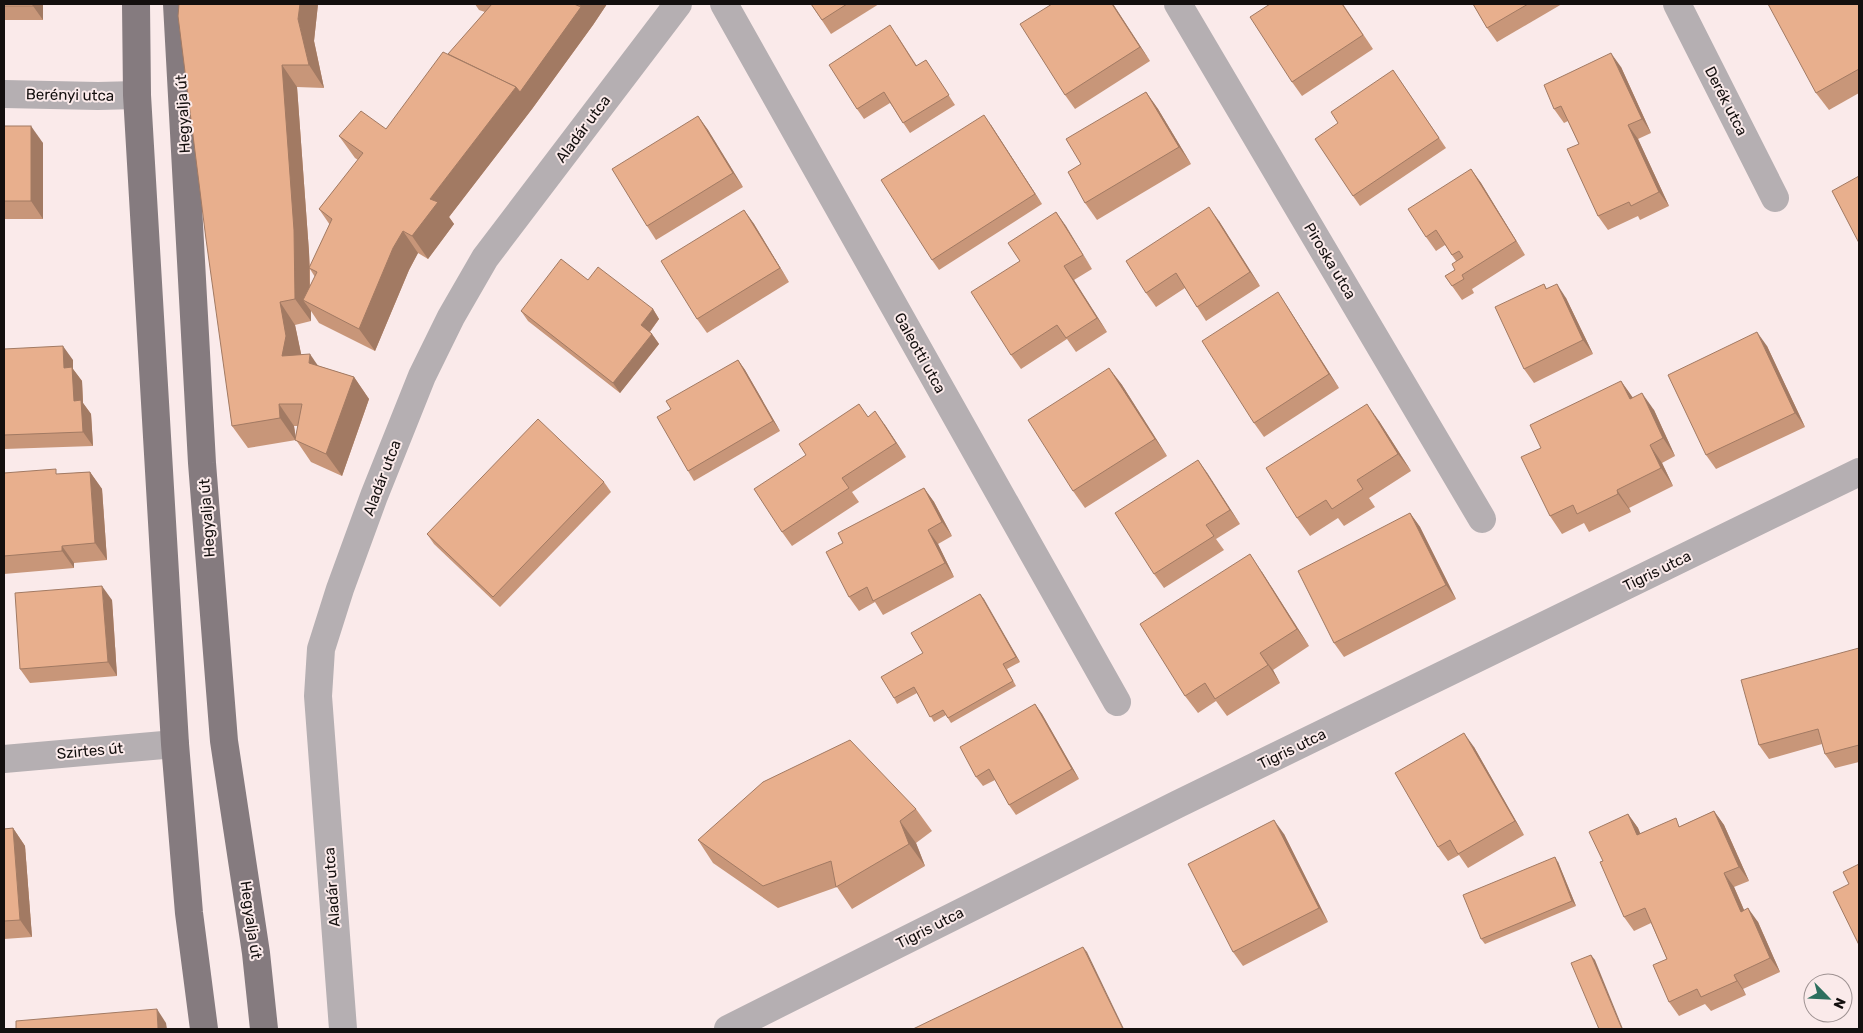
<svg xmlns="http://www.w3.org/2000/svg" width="1863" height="1033" font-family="Rubik,sans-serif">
  <rect width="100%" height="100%" fill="#faeaea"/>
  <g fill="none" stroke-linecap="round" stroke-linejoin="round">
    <g stroke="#b5afb2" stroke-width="28">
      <path d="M724,4L1117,702"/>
      <path d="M1178,4L1482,519"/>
      <path d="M1677,4L1775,198"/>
      <path d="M4,94L98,96L137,95"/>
      <path d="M4,759L175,744"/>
      <path d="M343,1029L318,696L321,649L340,589L374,496L422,376L451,317L485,258L678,4"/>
      <path d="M728,1029L1178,804L1859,472"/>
    </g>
    <g stroke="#857b7f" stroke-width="28">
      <path d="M136,4L137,95L175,744L189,913L204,1029"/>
      <path d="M177,4L202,463L224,741L256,953L264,1029"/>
    </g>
  </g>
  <g fill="#c89679" fill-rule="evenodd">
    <rect x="4" y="4" width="39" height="16"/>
    <path d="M179,4H318L314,41L324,88L297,87L309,252L310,267L330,225L319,209L358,160L355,158L339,136L386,129L485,12L479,10L475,4H607L593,25L532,109L449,217L454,224L428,259L418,253L409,270L375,351L319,323L311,311V321L295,325L301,354L319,366L354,377L369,399L342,476L311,462L296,440L248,448L232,426ZM310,269L315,277L310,286ZM294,426H298L296,438Z"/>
    <path d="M811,4H879L831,34Z"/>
    <path d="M1052,4H1113L1150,61L1075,109L1065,95Z"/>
    <path d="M1270,4H1343L1373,49L1302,96L1292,82Z"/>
    <path d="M1473,4H1562L1497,42L1487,28Z"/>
    <path d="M1859,4V93L1829,110L1816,93Z"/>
    <path d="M897,35L917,66L926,60L955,105L910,133L890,103L864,119L857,109Z"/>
    <path d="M1621,67L1651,133L1638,139L1669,206L1640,220L1638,216L1608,230L1598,216L1579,144L1568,121L1564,123L1554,109Z"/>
    <path d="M1393,70L1446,148L1360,206L1353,196L1338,123Z"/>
    <path d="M1146,92L1158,109L1191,164L1097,220L1085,203L1081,164Z"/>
    <path d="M698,116L708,130L743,187L656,240L647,226Z"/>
    <path d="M991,125L1042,204L939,270L932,260Z"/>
    <path d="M4,126L43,143V219H4Z"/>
    <path d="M1471,169L1481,183L1525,255L1472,289L1474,293L1462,300L1445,276L1455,270L1456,261L1445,245L1436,251L1426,237Z"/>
    <path d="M744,210L754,224L789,282L707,333L697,319Z"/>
    <path d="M1056,212L1092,269L1074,280L1107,332L1076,352L1067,339L1021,369L1011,355L1020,261Z"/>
    <path d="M1219,221L1260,286L1206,321L1185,288L1156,307L1146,293Z"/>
    <path d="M1544,284L1547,289L1566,298L1593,354L1534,383L1524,369Z"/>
    <path d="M1287,306L1339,388L1264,437L1254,423Z"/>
    <path d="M653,309L659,319L650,332L652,334L659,344L620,393L528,321L521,311Z"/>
    <path d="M1767,346L1805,427L1716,469L1706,455Z"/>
    <path d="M4,349L73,360V369L82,381L83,403L91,414L93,446L4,449Z"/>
    <path d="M738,360L745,370L780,431L694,481L688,471L671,409Z"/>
    <path d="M1109,368L1122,385L1167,456L1085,508L1073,491Z"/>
    <path d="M1621,381L1633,398L1654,410L1675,456L1662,463L1673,486L1629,508L1631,512L1589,532L1584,523L1562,534L1550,516L1541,448Z"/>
    <path d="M859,404L868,417L885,425L906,457L852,492L859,502L792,546L782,532L806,455Z"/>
    <path d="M1379,421L1411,471L1369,498L1375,507L1344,526L1338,518L1310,536L1297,518Z"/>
    <path d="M1198,460L1240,524L1216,539L1224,550L1164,588L1154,574Z"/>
    <path d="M90,472L102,489L107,560L74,563V568L4,574V473L59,474Z"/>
    <path d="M604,482L611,492L500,607L434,544L427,534Z"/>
    <path d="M924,488L934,502L952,536L938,544L954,577L883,615L875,602L859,611L849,597L843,543Z"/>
    <path d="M1410,513L1420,527L1456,599L1344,657L1334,643Z"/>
    <path d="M1262,572L1309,646L1273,670L1280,683L1227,716L1216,701L1198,713L1185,696Z"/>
    <path d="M980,594L1020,662L1007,669L1016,686L951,723L946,715L934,722L917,693L897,704L894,698L923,653Z"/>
    <path d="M112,600L117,676L30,683L20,669Z"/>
    <path d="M1859,648V762L1835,768L1825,754L1822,744L1769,759L1759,745Z"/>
    <path d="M1035,704L1042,714L1079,779L1016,815L1009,805L995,780L983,786L976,777Z"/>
    <path d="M1474,747L1524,835L1468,868L1459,855L1448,861L1438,847Z"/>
    <path d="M916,809L932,831L916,843L925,866L852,909L837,887L778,908L713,863L698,840Z"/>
    <path d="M1714,811L1724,825L1749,881L1734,887L1744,910L1758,922L1780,972L1743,989L1746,995L1711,1011L1705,1004L1679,1016L1669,1002L1667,959L1651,923L1634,931L1624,917L1603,861L1628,814L1638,828L1640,834L1681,826Z"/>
    <path d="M13,828L25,846L32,937L4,939V829Z"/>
    <path d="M1284,834L1328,922L1243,966L1233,952Z"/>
    <path d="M1558,862L1576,906L1485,944L1481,939Z"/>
  </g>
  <g fill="#a27a63">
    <path d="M33,4H43V20L33,6Z"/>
    <path d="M300,4H318L314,41L324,88L309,65L298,19Z"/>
    <path d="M579,4H607L593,25L532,109L449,217L454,224L428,259L412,236L430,199L516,87L581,7Z"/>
    <path d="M1112,4H1113L1150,61L1140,47Z"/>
    <path d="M1611,53L1621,67L1651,133L1642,119Z"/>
    <path d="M282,65L297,87L309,252L310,304L303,300L311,311V321L295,299Z"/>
    <path d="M1146,92L1158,109L1191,164L1179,147Z"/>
    <path d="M984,115L991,125L1042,204L1035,194Z"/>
    <path d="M698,116L708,130L743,187L733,173Z"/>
    <path d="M1628,125L1638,139L1669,206L1659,192Z"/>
    <path d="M31,126L43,143V219L31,201Z"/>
    <path d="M1471,169L1481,183L1525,255L1516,241Z"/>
    <path d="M1209,207L1219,221L1260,286L1250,272Z"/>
    <path d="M744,210L754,224L789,282L780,268Z"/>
    <path d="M1056,212L1066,226L1092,269L1083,255Z"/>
    <path d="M403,231L418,253L409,270L375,351L359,329L393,248Z"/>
    <path d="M1064,266L1074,280L1107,332L1097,318Z"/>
    <path d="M1557,284L1566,298L1593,354L1583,340Z"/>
    <path d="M1278,292L1287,306L1339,388L1329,374Z"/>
    <path d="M280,302L295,325L302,358L282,356Z"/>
    <path d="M653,309L659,319L648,334L641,325Z"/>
    <path d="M1757,332L1767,346L1805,427L1795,413Z"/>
    <path d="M652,334L659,344L620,393L613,383Z"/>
    <path d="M63,346L73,360V369L82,381L83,403L91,414L93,446L83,432L74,401L64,368Z"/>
    <path d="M310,354L325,376L309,363Z"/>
    <path d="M738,360L745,370L780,431L773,421Z"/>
    <path d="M1109,368L1122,385L1167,456L1155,439Z"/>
    <path d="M354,377L369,399L342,476L326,454Z"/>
    <path d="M1621,381L1633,398L1630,399Z"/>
    <path d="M1642,393L1654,410L1675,456L1663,438Z"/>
    <path d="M279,404L294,426L296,441L280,418Z"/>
    <path d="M1367,404L1379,421L1411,471L1398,454Z"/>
    <path d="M875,411L885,425L906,457L896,443Z"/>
    <path d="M1650,445L1662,463L1673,486L1661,468Z"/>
    <path d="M1198,460L1208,474L1240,524L1230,510Z"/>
    <path d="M90,472L102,489L107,560L95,543Z"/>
    <path d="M924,488L934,502L952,536L942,522Z"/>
    <path d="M1617,490L1629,508L1631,512L1618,494Z"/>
    <path d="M1410,513L1420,527L1456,599L1446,585Z"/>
    <path d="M928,530L938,544L954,577L945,563Z"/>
    <path d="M62,546L74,563V568L62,551Z"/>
    <path d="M1250,554L1262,572L1309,646L1297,629Z"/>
    <path d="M102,586L112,600L117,676L108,662Z"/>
    <path d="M980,594L984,599L1020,662L1016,657Z"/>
    <path d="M1260,653L1273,670L1280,683Z"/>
    <path d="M1035,704L1042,714L1079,779L1072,769Z"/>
    <path d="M1464,733L1474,747L1524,835L1515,821Z"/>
    <path d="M1714,811L1724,825L1749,881L1739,867Z"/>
    <path d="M1628,814L1638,828L1647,849L1637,835Z"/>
    <path d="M1274,820L1284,834L1328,922L1319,908Z"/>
    <path d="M900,821L916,843L925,866L909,844Z"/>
    <path d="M13,828L25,846L32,937L20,920Z"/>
    <path d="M1555,857L1558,862L1576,906L1572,901Z"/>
    <path d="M1724,873L1734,887L1751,926L1741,912Z"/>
    <path d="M1748,908L1758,922L1780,972L1770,958Z"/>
    <path d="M1083,947L1087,952L1124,1029H1123Z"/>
    <path d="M1591,955L1595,960L1623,1029H1622Z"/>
    <path d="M1734,975L1743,989L1746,995L1737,981Z"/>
    <path d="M157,1009L166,1023L167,1029H158Z"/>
  </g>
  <g fill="#e8af8d" stroke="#a27a63">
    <rect x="4" y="4" width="29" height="2"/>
    <path d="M179,4H300L298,19L309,65H282L294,230L295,299L280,302L286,336L282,356L310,354L309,363L354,377L326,454L295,440L302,404H279L280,418L232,426L206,239L178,16Z"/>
    <path d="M492,4H574L581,7L520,92L516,87L448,54Z"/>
    <path d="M811,4H847L822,20Z"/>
    <path d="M1052,4H1112L1140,47L1065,95L1020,24Z"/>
    <path d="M1270,4H1342L1363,35L1292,82L1250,17Z"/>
    <path d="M1473,4H1528L1487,28Z"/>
    <path d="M1768,4H1859V69L1816,93Z"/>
    <path d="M890,25L916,66L926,60L949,95L903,123L884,92L857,109L829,65Z"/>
    <path d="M443,52L516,87L430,199L438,202L412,236L403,231L393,248L359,329L303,300L317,272L309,268L332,219L319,209L363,153L339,136L361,111L386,129Z"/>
    <path d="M1611,53L1642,119L1628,125L1659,192L1631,206L1629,202L1598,216L1567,149L1579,144L1561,106L1554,109L1544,85Z"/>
    <path d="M1393,70L1439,138L1353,196L1315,139L1338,123L1331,112Z"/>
    <path d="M1146,92L1179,147L1085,203L1068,172L1081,164L1066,139Z"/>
    <path d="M984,115L1035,194L932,260L881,180Z"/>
    <path d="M698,116L733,173L647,226L612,169Z"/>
    <rect x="4" y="126" width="27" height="75"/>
    <path d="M1471,169L1516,241L1462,275L1464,279L1452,286L1445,276L1455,270L1452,264L1463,257L1459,251L1452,255L1436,230L1426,237L1408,209Z"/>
    <path d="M1859,176V243L1832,191Z"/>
    <path d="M1209,207L1250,272L1197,307L1176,273L1146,293L1126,261Z"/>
    <path d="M744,210L780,268L697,319L661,261Z"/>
    <path d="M1056,212L1083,255L1064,266L1097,318L1066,338L1057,325L1011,355L971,292L1020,261L1008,243Z"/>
    <path d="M561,259L588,280L598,267L653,309L641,325L652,334L613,383L521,311Z"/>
    <path d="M1544,284L1546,289L1557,284L1583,340L1524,369L1495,307Z"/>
    <path d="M1278,292L1329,374L1254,423L1202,341Z"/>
    <path d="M1757,332L1795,413L1706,455L1668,375Z"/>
    <path d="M63,346L64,368L72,367L74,401L81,400L83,432L4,435V349Z"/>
    <path d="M738,360L773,421L688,471L657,417L671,409L666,401Z"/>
    <path d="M1109,368L1155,439L1073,491L1028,420Z"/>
    <path d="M1621,381L1630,399L1642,393L1663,438L1650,445L1661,468L1617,490L1618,494L1577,514L1573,505L1550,516L1521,457L1541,448L1530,425Z"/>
    <path d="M859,404L868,417L875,411L896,443L842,478L849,488L782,532L754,489L806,455L799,444Z"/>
    <path d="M1367,404L1398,454L1357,480L1363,489L1332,509L1326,500L1297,518L1266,468Z"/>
    <path d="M538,419L604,482L493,597L427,534Z"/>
    <path d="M1198,460L1230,510L1206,525L1214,536L1154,574L1115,513Z"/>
    <path d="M56,469V474L90,472L95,543L62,546V551L4,556V473Z"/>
    <path d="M924,488L942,522L928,530L945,563L873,601L867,587L849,597L826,552L843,543L838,533Z"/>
    <path d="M1410,513L1446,585L1334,643L1298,571Z"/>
    <path d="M1250,554L1297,629L1260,653L1268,665L1215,699L1205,683L1185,696L1140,624Z"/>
    <path d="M102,586L108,662L20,669L15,593Z"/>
    <path d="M980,594L1016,657L1003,664L1013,681L948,718L943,710L930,717L914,687L894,698L881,677L923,653L911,633Z"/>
    <path d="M1859,648V745L1825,754L1818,729L1759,745L1741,680Z"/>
    <path d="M1035,704L1072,769L1009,805L989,769L976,777L960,747Z"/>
    <path d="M1464,733L1515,821L1458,854L1450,840L1438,847L1395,773Z"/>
    <path d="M850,740L916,809L900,821L909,844L836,887L831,861L763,886L698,840L763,782Z"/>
    <path d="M1714,811L1739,867L1724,873L1741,912L1748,908L1770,958L1734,975L1737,981L1701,997L1697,989L1669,1002L1653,965L1667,959L1645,908L1624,917L1600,862L1603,861L1589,832L1628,814L1637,835L1676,818L1679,827Z"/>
    <path d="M1274,820L1319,908L1233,952L1188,864Z"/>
    <path d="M13,828L20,920L4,921V829Z"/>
    <path d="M1555,857L1572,901L1481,939L1463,895Z"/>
    <path d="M1859,864V945L1833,892L1849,884L1843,872Z"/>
    <path d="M1083,947L1123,1029H913Z"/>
    <path d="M1591,955L1622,1029H1599L1571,963Z"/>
    <path d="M157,1009L158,1029H16V1021Z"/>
  </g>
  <g text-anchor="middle" stroke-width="4" stroke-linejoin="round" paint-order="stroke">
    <g font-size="15" fill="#130f0e" stroke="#faeaea">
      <text transform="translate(70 95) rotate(1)" y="5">Berényi utca</text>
      <text transform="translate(1726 101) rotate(63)" y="5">Derék utca</text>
      <text transform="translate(183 114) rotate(-93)" y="5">Hegyalja út</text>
      <text transform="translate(583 129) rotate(-53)" y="5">Aladár utca</text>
      <text transform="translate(1330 261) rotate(59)" y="5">Piroska utca</text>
      <text transform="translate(920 353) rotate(61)" y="5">Galeotti utca</text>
      <text transform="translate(382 478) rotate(-69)" y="5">Aladár utca</text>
      <text transform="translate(207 518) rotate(-94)" y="5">Hegyalja út</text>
      <text transform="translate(1657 571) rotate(-26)" y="5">Tigris utca</text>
      <text transform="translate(1292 749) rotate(-26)" y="5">Tigris utca</text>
      <text transform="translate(90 751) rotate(-5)" y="5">Szirtes út</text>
      <text transform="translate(332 887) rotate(-94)" y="5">Aladár utca</text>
      <text transform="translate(251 920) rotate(82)" y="5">Hegyalja út</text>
      <text transform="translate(930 928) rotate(-27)" y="5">Tigris utca</text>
    </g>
  </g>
  <rect width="1863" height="1033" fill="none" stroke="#130f0e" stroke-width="10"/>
  <g transform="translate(1828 998) rotate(114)"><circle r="24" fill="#faeaea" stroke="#9e9292"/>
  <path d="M0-4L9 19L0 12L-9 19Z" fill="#2d6f5e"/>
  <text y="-8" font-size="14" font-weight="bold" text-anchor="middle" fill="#130f0e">N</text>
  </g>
</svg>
